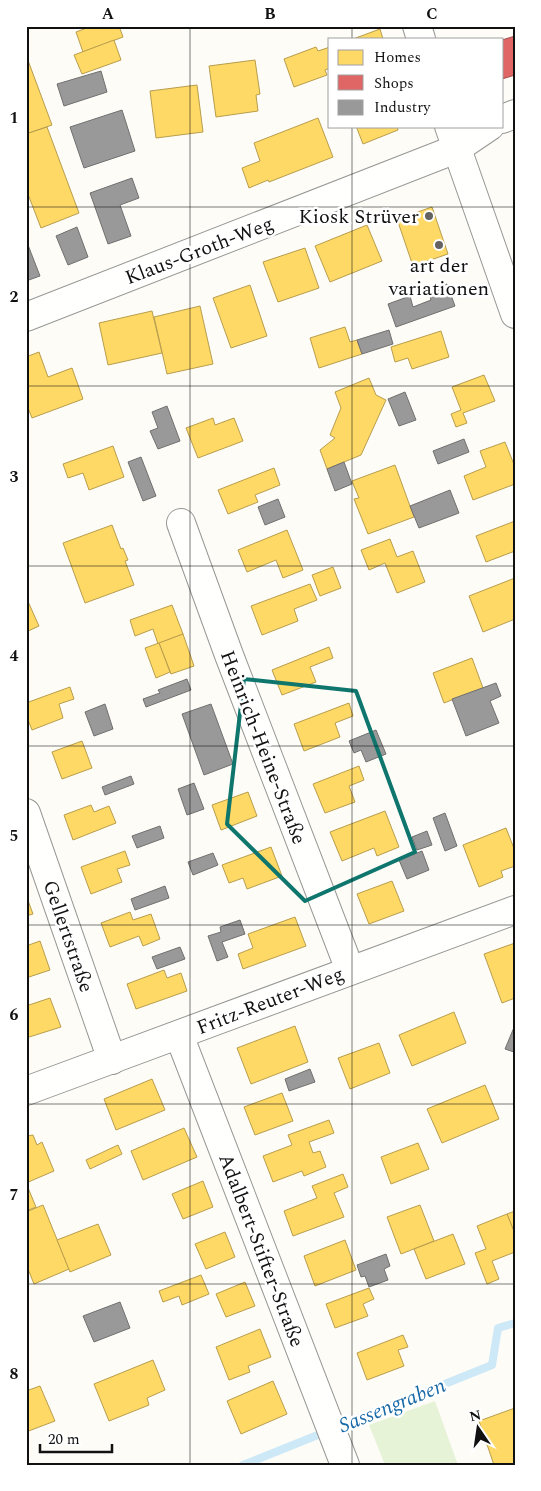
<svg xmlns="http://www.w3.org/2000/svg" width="541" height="1491" font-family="Spectral,serif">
  <rect width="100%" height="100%" fill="#fdfcf7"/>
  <path fill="#e7f3d7" d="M435,1401L458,1465H385L369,1425Z"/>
  <g fill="#ffd966" stroke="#b89d4c">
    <path d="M92,26H119L123,37L83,52L76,32Z"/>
    <path d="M380,29L383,39H353Z"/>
    <path d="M114,40L121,60L82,74L74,55Z"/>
    <path d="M316,47L318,51L330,47V68L325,70L327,75L294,87L284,59Z"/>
    <path d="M26,55L52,125L26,134Z"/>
    <path d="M255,60L260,94L256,95L258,111L216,117L209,66Z"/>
    <path d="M197,85L203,132L156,138L150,91Z"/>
    <path d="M318,118L333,157L269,182L268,180L249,188L242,168L260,161L254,143Z"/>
    <path d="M356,126H397L398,130L363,144Z"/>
    <path d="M47,127L79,213L41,228L26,189V134Z"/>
    <path d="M432,207L448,254L413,266L397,219Z"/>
    <path d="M367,225L382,261L330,282L315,246Z"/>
    <path d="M305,248L319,288L278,302L263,262Z"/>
    <path d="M250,285L267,336L231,348L213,298Z"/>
    <path d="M200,306L213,364L167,374L154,317Z"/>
    <path d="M152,311L162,353L108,365L99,323Z"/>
    <path d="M345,327L350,342L357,340L362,354L319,368L310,338Z"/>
    <path d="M441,331L449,357L412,369L408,358L395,362L391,347Z"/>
    <path d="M39,352L48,377L72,368L83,399L32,418L26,403V357Z"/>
    <path d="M484,375L495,401L463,413L467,423L456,427L451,414L461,410L452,387Z"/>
    <path d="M369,378L376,395L386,400L361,455L327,469L320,450L335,438L330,435L341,408L335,392Z"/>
    <path d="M213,418L215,425L234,418L243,441L198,458L186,428Z"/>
    <path d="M505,442L515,467V484L473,500L464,476L486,467L480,451Z"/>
    <path d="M113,446L124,477L89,490L83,473L68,478L63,464Z"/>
    <path d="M395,465L414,517L368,534L354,499L359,498L352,481Z"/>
    <path d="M274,468L280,485L255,495L258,502L228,514L218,490Z"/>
    <path d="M515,521V551L486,562L476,536Z"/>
    <path d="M112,525L121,549L123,548L128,560L125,561L134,585L85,603L63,543Z"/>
    <path d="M287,530L303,570L283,578L276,560L247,572L238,550Z"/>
    <path d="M390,539L397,557L413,551L425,582L397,593L385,563L369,570L361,550Z"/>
    <path d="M333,567L341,588L320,596L312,575Z"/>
    <path d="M515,578V619L483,632L469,596Z"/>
    <path d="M310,584L317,600L294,609L298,621L262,635L251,606Z"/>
    <path d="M26,597L39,626L26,632Z"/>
    <path d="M172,605L183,634L158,644L153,629L135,636L130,620Z"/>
    <path d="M183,634L194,666L171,674L159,643Z"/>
    <path d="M159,643L170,672L156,678L145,648Z"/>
    <path d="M329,647L333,658L310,667L316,682L282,695L272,670Z"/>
    <path d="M472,658L483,688L444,703L433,673Z"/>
    <path d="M70,687L74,699L59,704L63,718L32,730L26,715V703Z"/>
    <path d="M349,703L353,716L335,723L340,737L304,751L294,724Z"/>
    <path d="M82,741L92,768L62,779L52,752Z"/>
    <path d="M359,766L364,780L349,786L355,802L325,813L313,784Z"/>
    <path d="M248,792L257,816L221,830L212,805Z"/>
    <path d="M91,805L94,812L109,806L116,823L73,840L64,815Z"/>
    <path d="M385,811L399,847L377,856L374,848L342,861L330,832Z"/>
    <path d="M506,828L515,851V866L501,871L503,877L479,887L463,845Z"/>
    <path d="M271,847L282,876L247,889L243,878L229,883L222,865Z"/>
    <path d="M125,851L130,865L117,869L122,882L91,894L81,867Z"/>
    <path d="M392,881L404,911L369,924L357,894Z"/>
    <path d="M26,895L33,914L26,916Z"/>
    <path d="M130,912L133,920L151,914L160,939L143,946L139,936L110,947L101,923Z"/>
    <path d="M295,917L306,946L243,969L238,954L253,948L248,934Z"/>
    <path d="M40,941L50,970L26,978V946Z"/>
    <path d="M515,943V998L502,1003L484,954Z"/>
    <path d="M164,970L167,978L181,973L187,991L136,1009L127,984Z"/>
    <path d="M50,998L61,1027L26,1038V1006Z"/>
    <path d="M454,1012L466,1043L412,1066L399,1035Z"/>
    <path d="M295,1026L308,1062L251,1084L237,1048Z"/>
    <path d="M379,1043L390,1073L350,1089L338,1058Z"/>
    <path d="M152,1079L165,1110L116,1130L104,1099Z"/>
    <path d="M485,1085L499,1119L442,1143L427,1109Z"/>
    <path d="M282,1093L293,1121L255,1135L244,1107Z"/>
    <path d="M329,1120L334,1133L309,1142L313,1153L320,1151L326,1167L304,1176L302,1171L273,1182L263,1156L292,1145L288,1135Z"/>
    <path d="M184,1128L197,1157L143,1180L131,1151Z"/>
    <path d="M33,1135L37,1145L42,1142L54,1171L26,1183V1136Z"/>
    <path d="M418,1143L429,1169L391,1184L381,1157Z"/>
    <path d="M118,1145L122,1154L90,1169L86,1160Z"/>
    <path d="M343,1174L348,1187L334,1193L344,1217L293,1236L284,1211L317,1198L312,1186Z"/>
    <path d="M203,1181L213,1207L183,1219L172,1194Z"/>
    <path d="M26,1183L36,1207L26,1211Z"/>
    <path d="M43,1205L69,1269L34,1284L26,1264V1212Z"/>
    <path d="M420,1205L434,1241L401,1254L387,1217Z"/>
    <path d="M515,1211V1234L507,1214Z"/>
    <path d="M507,1214L515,1234V1252L492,1261L499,1279L487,1284L475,1253L486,1249L477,1226Z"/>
    <path d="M98,1224L111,1255L70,1272L57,1240Z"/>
    <path d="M225,1232L235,1257L206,1269L195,1244Z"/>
    <path d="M453,1234L465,1264L426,1279L414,1249Z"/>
    <path d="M345,1240L356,1270L315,1286L304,1256Z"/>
    <path d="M201,1275L209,1294L182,1305L179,1296L163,1302L159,1291Z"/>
    <path d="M245,1282L255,1306L226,1317L216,1294Z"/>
    <path d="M369,1288L374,1299L363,1304L368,1316L335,1328L326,1304Z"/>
    <path d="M260,1329L271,1357L248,1366L250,1372L229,1380L216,1347Z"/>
    <path d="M403,1335L408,1347L398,1350L404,1366L367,1380L357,1353Z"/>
    <path d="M153,1360L165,1390L147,1398L149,1405L109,1421L94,1384Z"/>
    <path d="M273,1381L287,1414L241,1434L227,1401Z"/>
    <path d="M40,1386L55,1421L26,1432V1391Z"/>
    <path d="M515,1408V1465H494L479,1421Z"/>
  </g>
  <path fill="#e06666" stroke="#a24c4c" d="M515,36V75L502,79V40Z"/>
  <g fill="#999" stroke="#707070">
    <path d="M101,71L107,92L64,106L57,84Z"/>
    <path d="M122,110L135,151L84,168L70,127Z"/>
    <path d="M132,178L139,198L120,205L131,236L108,244L90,193Z"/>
    <path d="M77,227L88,257L68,265L56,236Z"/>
    <path d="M28,245L40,276L26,281V246Z"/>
    <path d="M447,284L455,306L396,327L388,304L410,296L413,307L431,300L428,290Z"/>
    <path d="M389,330L393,344L362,354L357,340Z"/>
    <path d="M405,392L416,420L399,426L388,399Z"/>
    <path d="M167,406L180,441L158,449L150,431L158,428L152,412Z"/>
    <path d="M464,439L469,452L438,464L433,451Z"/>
    <path d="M141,457L156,496L143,501L128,462Z"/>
    <path d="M344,462L352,484L335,491L327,469Z"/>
    <path d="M450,490L459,513L419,528L410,506Z"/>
    <path d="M278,499L285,517L265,525L258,507Z"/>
    <path d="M187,679L191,690L146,707L143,699L160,693L158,690Z"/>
    <path d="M496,683L501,696L490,701L499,723L466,736L452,699Z"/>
    <path d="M105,704L113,729L94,736L85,712Z"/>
    <path d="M211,704L233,764L204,775L182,714Z"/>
    <path d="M376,730L386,754L366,762L361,750L354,753L349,741Z"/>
    <path d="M131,776L134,784L105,795L102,787Z"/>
    <path d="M194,783L204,809L187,815L178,789Z"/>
    <path d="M445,813L457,846L445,851L433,818Z"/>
    <path d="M160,826L164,838L137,848L132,836Z"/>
    <path d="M427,831L432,845L417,850L412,837Z"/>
    <path d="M422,851L429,870L407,879L399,860Z"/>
    <path d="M213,853L218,865L193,875L188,862Z"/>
    <path d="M165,886L169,898L135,910L131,899Z"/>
    <path d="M240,920L245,934L222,942L228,957L217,961L208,936L221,932L220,927Z"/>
    <path d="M180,947L185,959L157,969L152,957Z"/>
    <path d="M515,1025V1050L514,1052L505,1049Z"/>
    <path d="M310,1069L315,1082L289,1091L285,1079Z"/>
    <path d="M386,1254L390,1266L384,1269L388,1280L369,1287L365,1276L361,1277L357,1265Z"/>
    <path d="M120,1302L130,1328L94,1342L83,1316Z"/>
  </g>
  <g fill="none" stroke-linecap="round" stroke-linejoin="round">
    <path stroke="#cde8f7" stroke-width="8" d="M243,1465L492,1365L498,1328L515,1323"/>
    <g stroke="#979795" stroke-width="30">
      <g id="minor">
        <path d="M417,26L421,39"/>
        <path d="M502,119L515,114"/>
        <path d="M449,126L515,314"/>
        <path d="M26,317L456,149L490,126"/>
        <path d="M181,523L229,655L350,970"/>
        <path d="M26,813L112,1060"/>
        <path d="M179,1035L345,1465"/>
        <path d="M26,1091L515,910"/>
      </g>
    </g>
    <use href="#minor" stroke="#fffffe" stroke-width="28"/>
  </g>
  <path fill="none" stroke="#0f766e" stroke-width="4" stroke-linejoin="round" d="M244,679L356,691L415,852L305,901L227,824Z"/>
  <path fill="none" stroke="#111" stroke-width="1" stroke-opacity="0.55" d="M190,26V1465M352,26V39M352,126V1465M26,207H515M26,386H515M26,566H515M26,746H515M26,925H515M26,1104H515M26,1284H515"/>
  <g fill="#646362" stroke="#fff" stroke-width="2">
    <circle cx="429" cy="216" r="5"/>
    <circle cx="439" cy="245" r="5"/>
  </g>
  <g text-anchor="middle" stroke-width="5" stroke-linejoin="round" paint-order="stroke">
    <g font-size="20" fill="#111" stroke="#fff" text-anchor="end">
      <text x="419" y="223">Kiosk Strüver</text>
      <text x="439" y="272" text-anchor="middle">art der<tspan x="439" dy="23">variationen</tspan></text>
    </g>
    <g font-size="20" fill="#111" stroke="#fff">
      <text transform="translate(199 250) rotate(-21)" y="7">Klaus-Groth-Weg</text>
      <text transform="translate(264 747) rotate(69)" y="7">Heinrich-Heine-Straße</text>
      <text transform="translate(69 936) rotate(71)" y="7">Gellertstraße</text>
      <text transform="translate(270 1000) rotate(-21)" y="7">Fritz-Reuter-Weg</text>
      <text transform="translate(262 1250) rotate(69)" y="7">Adalbert-Stifter-Straße</text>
    </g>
    <g font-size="21" font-style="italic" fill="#1768a6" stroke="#fff">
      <text transform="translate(392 1405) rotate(-22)" y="7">Sassengraben</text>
    </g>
  </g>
  <rect width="541" height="1491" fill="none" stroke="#ffffff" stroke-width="55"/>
  <rect x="328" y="38" width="175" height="90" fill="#ffffff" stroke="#a0a0a0"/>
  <rect x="338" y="50" width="25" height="15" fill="#ffd966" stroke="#a0a0a0"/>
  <text x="374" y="62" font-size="15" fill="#111111">Homes</text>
  <rect x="338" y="75" width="25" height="15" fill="#e06666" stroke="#a0a0a0"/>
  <text x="374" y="88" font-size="15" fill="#111111">Shops</text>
  <rect x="338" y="100" width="25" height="15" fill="#999999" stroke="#a0a0a0"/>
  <text x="374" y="112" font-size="15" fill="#111111">Industry</text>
  <g transform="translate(478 1428) rotate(347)" stroke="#ffffff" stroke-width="4" paint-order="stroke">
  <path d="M0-4L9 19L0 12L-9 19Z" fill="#111111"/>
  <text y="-8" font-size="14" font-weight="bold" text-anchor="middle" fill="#111111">N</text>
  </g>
  <path d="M40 1444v8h72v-8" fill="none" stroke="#111111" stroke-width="2.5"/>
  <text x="48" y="1444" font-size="15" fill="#111111" stroke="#ffffff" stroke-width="4" paint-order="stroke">20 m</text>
  <rect x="28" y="28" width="486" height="1436" fill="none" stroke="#111" stroke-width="2"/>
  <g font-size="16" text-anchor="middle" font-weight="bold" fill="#111">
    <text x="108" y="19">A</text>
    <text x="270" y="19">B</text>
    <text x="432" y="19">C</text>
    <text x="14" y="123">1</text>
    <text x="14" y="302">2</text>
    <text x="14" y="482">3</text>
    <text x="14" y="661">4</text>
    <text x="14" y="841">5</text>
    <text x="14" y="1020">6</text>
    <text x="14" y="1200">7</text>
    <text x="14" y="1379">8</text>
  </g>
</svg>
